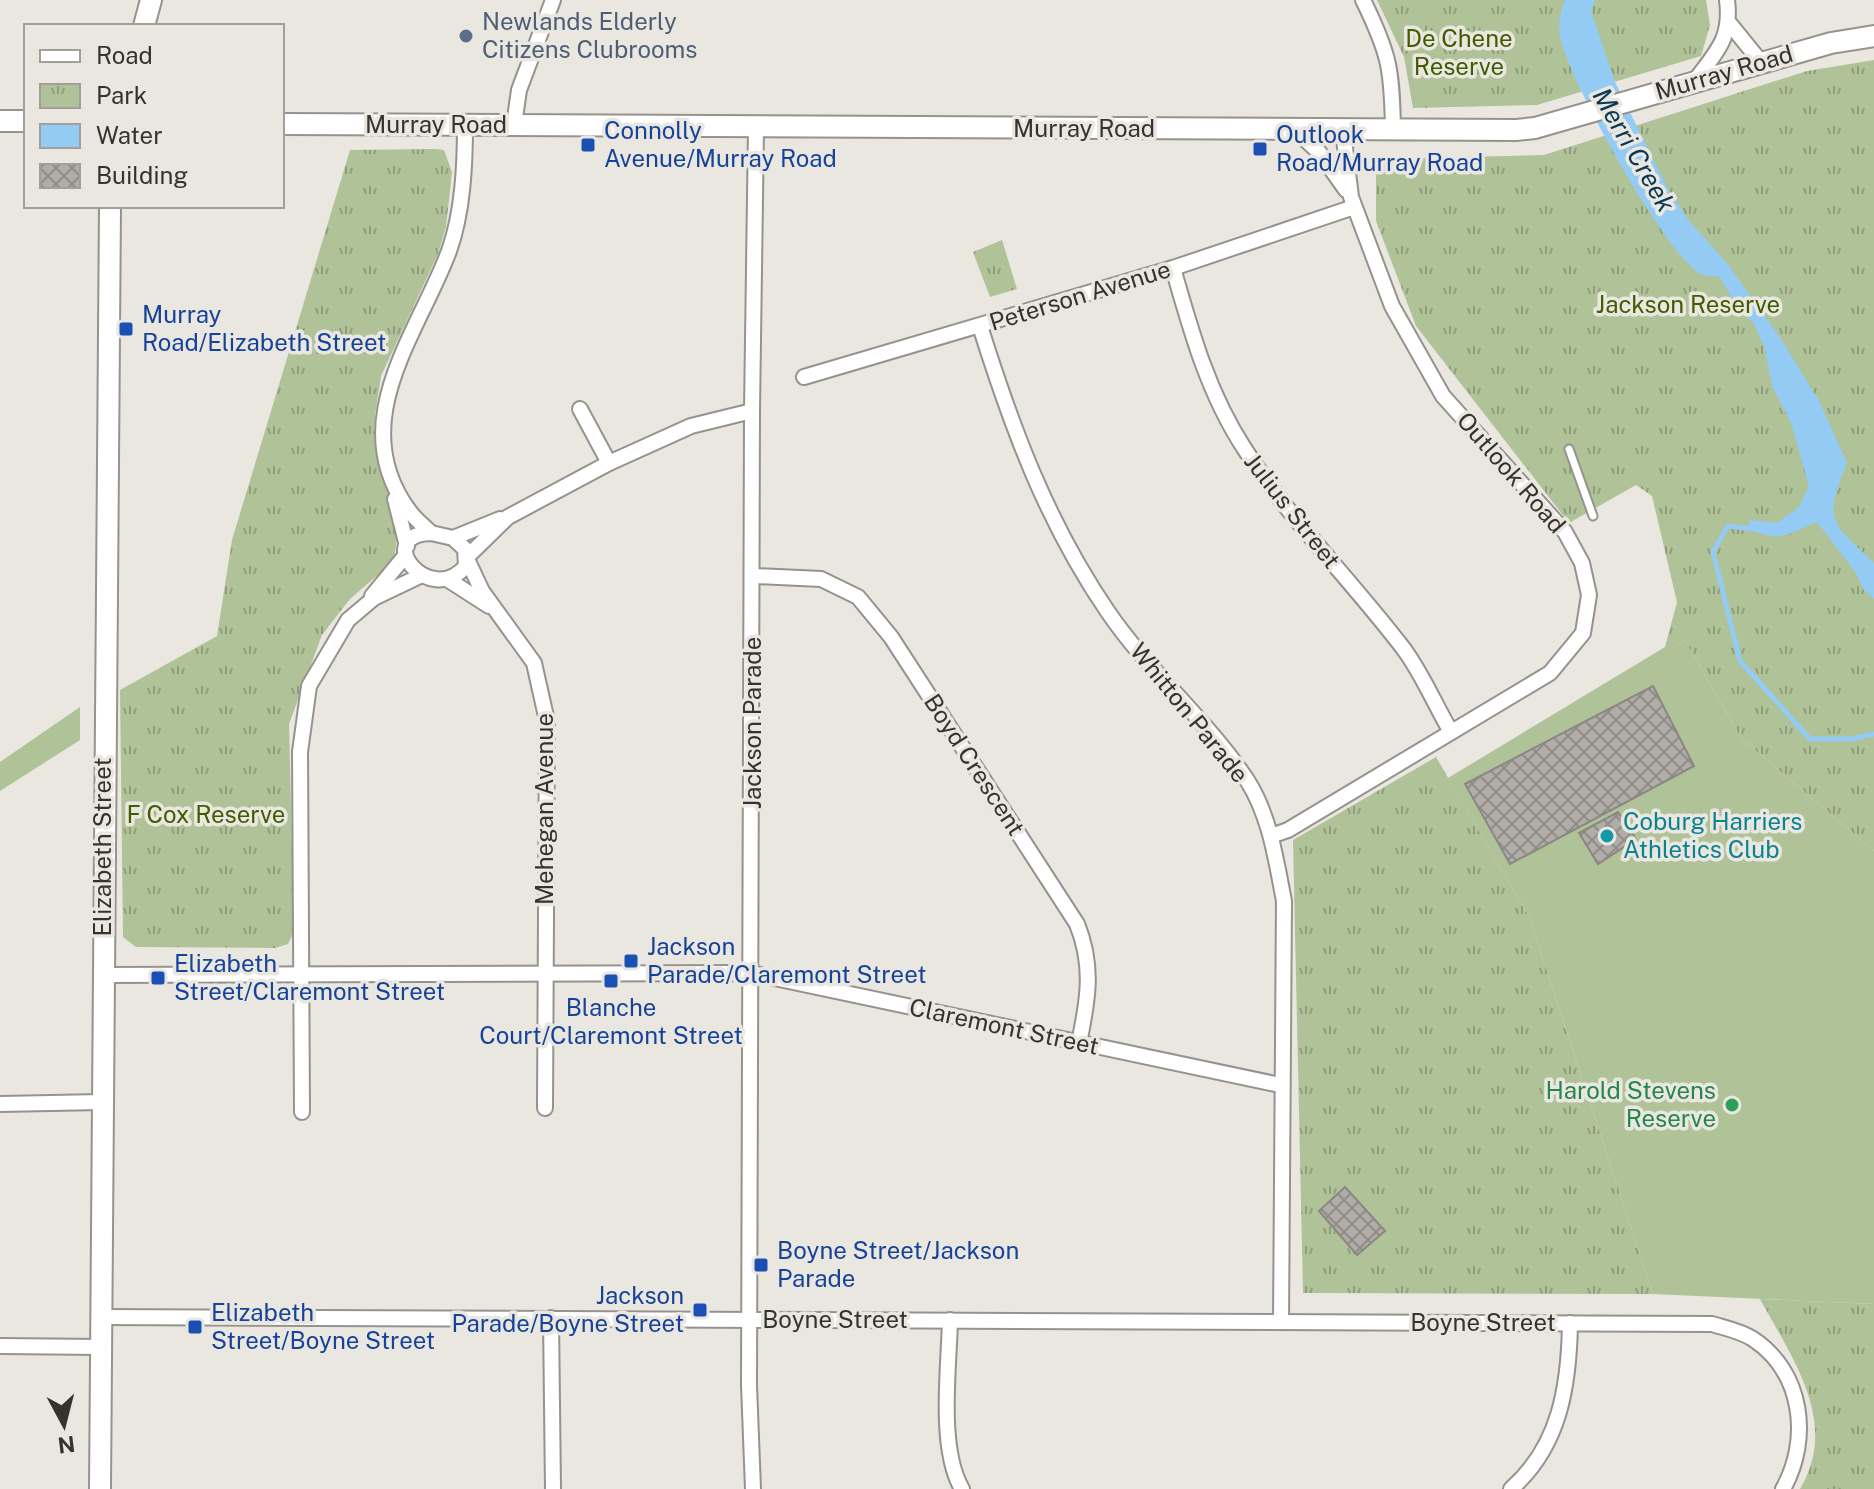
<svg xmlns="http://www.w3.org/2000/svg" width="1874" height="1489" font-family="'Public Sans',sans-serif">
  <defs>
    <pattern id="park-tufts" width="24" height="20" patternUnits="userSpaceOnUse" patternTransform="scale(2)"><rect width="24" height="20" fill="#b0c298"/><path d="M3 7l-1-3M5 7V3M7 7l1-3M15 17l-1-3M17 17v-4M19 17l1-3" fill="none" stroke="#909e7c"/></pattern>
    <pattern id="building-cross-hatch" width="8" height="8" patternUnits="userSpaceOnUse" patternTransform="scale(2)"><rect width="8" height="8" fill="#b0aca7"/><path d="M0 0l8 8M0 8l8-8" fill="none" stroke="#908d88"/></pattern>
  </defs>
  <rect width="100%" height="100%" fill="#eae7e1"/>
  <g fill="#b0c298">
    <path d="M1685,640L1741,738L1874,851V1304L1653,1294L1529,917L1448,778L1665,647H1674Z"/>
    <path d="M80,707V740L0,791V762Z"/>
  </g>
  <g fill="url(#park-tufts)">
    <path d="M1377,0H1706L1710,25L1701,56L1537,105L1413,108L1404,57Z"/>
    <path d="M1874,60V851L1741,738L1685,640L1674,647H1665L1677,602L1652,496L1636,485L1569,523L1416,326L1376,221V159L1544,155L1807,71Z"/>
    <path d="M436,149L444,150L452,172L446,227L438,254L381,376L375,415L377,446L397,535L395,554L387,567L350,599L322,635L289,724L294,932L288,944L275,948L136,947L123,937L120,690L217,636L232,540L350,150Z"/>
    <path d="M1002,240L1017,289L990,297L973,252Z"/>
    <path d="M1436,757L1529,917L1653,1294L1303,1293L1293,840Z"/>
    <path d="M1760,1299L1874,1304V1489H1800C1840,1422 1792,1358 1760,1299Z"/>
  </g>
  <path fill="#93cbf4" d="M1565,0H1595L1591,11L1615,82L1668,189L1689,221L1727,263L1781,339L1819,401L1847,463C1823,522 1830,520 1874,563V599L1863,589L1856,573L1817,522C1786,535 1781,542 1748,529L1750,520L1777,523L1799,507L1809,486L1791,423L1772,386L1764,346L1753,322L1739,311L1720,277C1714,276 1706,276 1701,274C1666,256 1567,77 1560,36C1558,22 1560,13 1565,0Z"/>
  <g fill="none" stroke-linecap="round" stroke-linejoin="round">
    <path stroke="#93cbf4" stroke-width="5" d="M1752,529L1728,526L1713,552L1740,661L1810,739H1851L1874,734"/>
  </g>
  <g fill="url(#building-cross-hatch)" stroke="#8b8782" stroke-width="2">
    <path d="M1653,686L1694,766L1510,864L1465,784Z"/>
    <path d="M1618,812L1636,839L1598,864L1579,833Z"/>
    <path d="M1345,1187L1385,1231L1357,1255L1319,1211Z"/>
  </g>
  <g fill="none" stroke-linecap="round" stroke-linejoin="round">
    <g stroke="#96928d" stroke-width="11">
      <path id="lane" d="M1569,449L1593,516"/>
    </g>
    <g stroke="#96928d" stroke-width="18">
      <g id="street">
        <path d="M1363,0C1390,55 1392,70 1393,131"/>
        <path d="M1730,24L1760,61"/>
        <path d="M1694,82C1716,52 1732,39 1727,0"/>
        <path d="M514,125L519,90L553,0"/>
        <path d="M1296,131L1319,152L1346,190"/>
        <path d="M1173,268C1191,331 1208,393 1244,448C1290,520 1351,580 1403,648C1422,673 1435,705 1451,732"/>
        <path d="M980,326C1012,428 1047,523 1108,612C1149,672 1207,720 1247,780C1270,816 1276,860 1284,901L1281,1322"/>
        <path d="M804,377L1173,268L1354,207"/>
        <path d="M580,409L609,463"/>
        <path d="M395,499L407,546"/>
        <path d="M431,533C424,526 416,520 410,512C343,423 418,334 449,251C463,212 465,165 465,124"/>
        <path d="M431,533L453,538L465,549L466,566C429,609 371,535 431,533Z"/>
        <path d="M453,538L500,519"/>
        <path d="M467,557L508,517L609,463L691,426L752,411"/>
        <path d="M467,559L482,591L534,663L547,721L545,1108"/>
        <path d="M754,576L821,579L858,597L891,637L1077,924C1094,966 1088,1000 1079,1043"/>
        <path d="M447,579L489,606"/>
        <path d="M372,596L405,556"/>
        <path d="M1271,836L1288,830L1550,673L1583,633L1589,595L1582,563L1565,532L1443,396L1392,306L1351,197L1343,131"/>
        <path d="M103,975L751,973L1280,1085"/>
        <path d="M0,1104L102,1102"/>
        <path d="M302,1112L300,752L309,686L348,620L374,598L422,575"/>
        <path d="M101,1317L1712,1324C1725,1328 1741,1331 1753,1339C1803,1372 1811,1439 1783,1489"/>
        <path d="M551,1318L553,1489"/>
        <path d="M950,1320C949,1367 938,1448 962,1489"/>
        <path d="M0,1346L101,1347"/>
        <path d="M753,1489L749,1385L752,411L756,127"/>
        <path d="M1511,1489C1560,1446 1569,1386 1570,1323"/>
      </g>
    </g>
    <g stroke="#96928d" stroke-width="24">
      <g id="secondary">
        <path d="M144,26L151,0"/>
        <path d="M0,121H26"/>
        <path d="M282,124L1516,130L1535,128L1831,43L1874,36"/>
        <path d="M100,1489L110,206"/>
      </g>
    </g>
    <use href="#lane" stroke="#fff" stroke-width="7"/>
    <use href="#street" stroke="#fff" stroke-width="14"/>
    <use href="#secondary" stroke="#fff" stroke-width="20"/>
  </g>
  <circle fill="#5c6f8a" stroke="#eae7e1" stroke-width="3" cx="466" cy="36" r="8"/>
  <g fill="#1a4fb4" stroke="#eae7e1" stroke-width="3">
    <rect x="580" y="137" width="16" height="16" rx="4"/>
    <rect x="1252" y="141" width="16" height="16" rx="4"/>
    <rect x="118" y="321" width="16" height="16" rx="4"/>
    <rect x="623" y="953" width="16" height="16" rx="4"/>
    <rect x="150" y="970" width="16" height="16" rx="4"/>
    <rect x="603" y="973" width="16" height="16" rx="4"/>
    <rect x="753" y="1257" width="16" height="16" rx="4"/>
    <rect x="692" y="1302" width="16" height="16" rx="4"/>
    <rect x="187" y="1319" width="16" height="16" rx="4"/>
  </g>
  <circle fill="#0f9aa8" stroke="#eae7e1" stroke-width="3" cx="1607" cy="836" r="8"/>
  <circle fill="#2e9e5b" stroke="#eae7e1" stroke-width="3" cx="1732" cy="1105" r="8"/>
  <g text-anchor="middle" stroke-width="7" stroke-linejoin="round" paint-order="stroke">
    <g font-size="24" fill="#4e5e75" stroke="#eae7e1" text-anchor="start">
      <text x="482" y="30">Newlands Elderly<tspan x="482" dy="28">Citizens Clubrooms</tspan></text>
    </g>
    <g font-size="24" fill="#425c00" stroke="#eae7e1">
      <text x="1459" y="47">De Chene<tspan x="1459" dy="28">Reserve</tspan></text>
      <text x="1688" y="313">Jackson Reserve</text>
      <text x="206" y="823">F Cox Reserve</text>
    </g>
    <g font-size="24" fill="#343330" stroke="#eae7e1">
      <text transform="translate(1724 73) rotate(-16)" y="8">Murray Road</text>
      <text x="436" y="133">Murray Road</text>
      <text x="1084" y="137">Murray Road</text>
      <text transform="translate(1080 296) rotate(-17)" y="8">Peterson Avenue</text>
      <text transform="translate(1511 473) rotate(49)" y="8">Outlook Road</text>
      <text transform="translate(1292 511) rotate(52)" y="8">Julius Street</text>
      <text transform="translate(1189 713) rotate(51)" y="8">Whitton Parade</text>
      <text transform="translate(753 723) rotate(-90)" y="8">Jackson Parade</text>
      <text transform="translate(974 765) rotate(57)" y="8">Boyd Crescent</text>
      <text transform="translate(545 809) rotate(-90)" y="8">Mehegan Avenue</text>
      <text transform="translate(103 847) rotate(-90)" y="8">Elizabeth Street</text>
      <text transform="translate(1004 1027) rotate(12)" y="8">Claremont Street</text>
      <text x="835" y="1328">Boyne Street</text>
      <text x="1483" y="1331">Boyne Street</text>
    </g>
    <g font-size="24" fill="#164399" stroke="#eae7e1" text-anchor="start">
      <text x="604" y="139">Connolly<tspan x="604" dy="28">Avenue/Murray Road</tspan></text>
      <text x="1276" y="143">Outlook<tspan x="1276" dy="28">Road/Murray Road</tspan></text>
      <text x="142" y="323">Murray<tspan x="142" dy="28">Road/Elizabeth Street</tspan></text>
      <text x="647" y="955">Jackson<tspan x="647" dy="28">Parade/Claremont Street</tspan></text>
      <text x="174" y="972">Elizabeth<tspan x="174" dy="28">Street/Claremont Street</tspan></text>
      <text x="611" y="1016" text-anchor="middle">Blanche<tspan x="611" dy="28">Court/Claremont Street</tspan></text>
      <text x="777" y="1259">Boyne Street/Jackson<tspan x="777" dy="28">Parade</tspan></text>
      <text x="684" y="1304" text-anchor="end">Jackson<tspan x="684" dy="28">Parade/Boyne Street</tspan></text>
      <text x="211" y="1321">Elizabeth<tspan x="211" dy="28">Street/Boyne Street</tspan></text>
    </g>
    <g font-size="24" fill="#0d838f" stroke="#eae7e1" text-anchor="start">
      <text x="1623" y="830">Coburg Harriers<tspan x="1623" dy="28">Athletics Club</tspan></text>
    </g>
    <g font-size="24" fill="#27864d" stroke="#eae7e1" text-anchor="end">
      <text x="1716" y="1099">Harold Stevens<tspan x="1716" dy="28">Reserve</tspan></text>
    </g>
    <g font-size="26" font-style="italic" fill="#0b3752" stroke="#eae7e1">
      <text transform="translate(1634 150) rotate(60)" y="9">Merri Creek</text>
    </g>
  </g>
  <rect x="24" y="24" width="260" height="184" fill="#eae7e1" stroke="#a19f9a" stroke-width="2"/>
  <rect x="40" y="50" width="40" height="12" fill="#ffffff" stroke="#a19f9a" stroke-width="2"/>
  <text x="96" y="64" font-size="24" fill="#343330">Road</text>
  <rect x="40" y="84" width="40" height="24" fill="url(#park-tufts)" stroke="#a19f9a" stroke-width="2"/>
  <text x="96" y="104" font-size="24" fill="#343330">Park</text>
  <rect x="40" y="124" width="40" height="24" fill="#93cbf4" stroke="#a19f9a" stroke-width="2"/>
  <text x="96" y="144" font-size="24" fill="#343330">Water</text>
  <rect x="40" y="164" width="40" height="24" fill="url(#building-cross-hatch)" stroke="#a19f9a" stroke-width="2"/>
  <text x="96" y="184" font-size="24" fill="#343330">Building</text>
  <g transform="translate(64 1425) rotate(173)" stroke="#eae7e1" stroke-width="6" paint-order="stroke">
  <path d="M0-6L14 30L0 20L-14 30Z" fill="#343330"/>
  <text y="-12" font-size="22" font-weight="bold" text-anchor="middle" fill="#343330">N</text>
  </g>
</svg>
